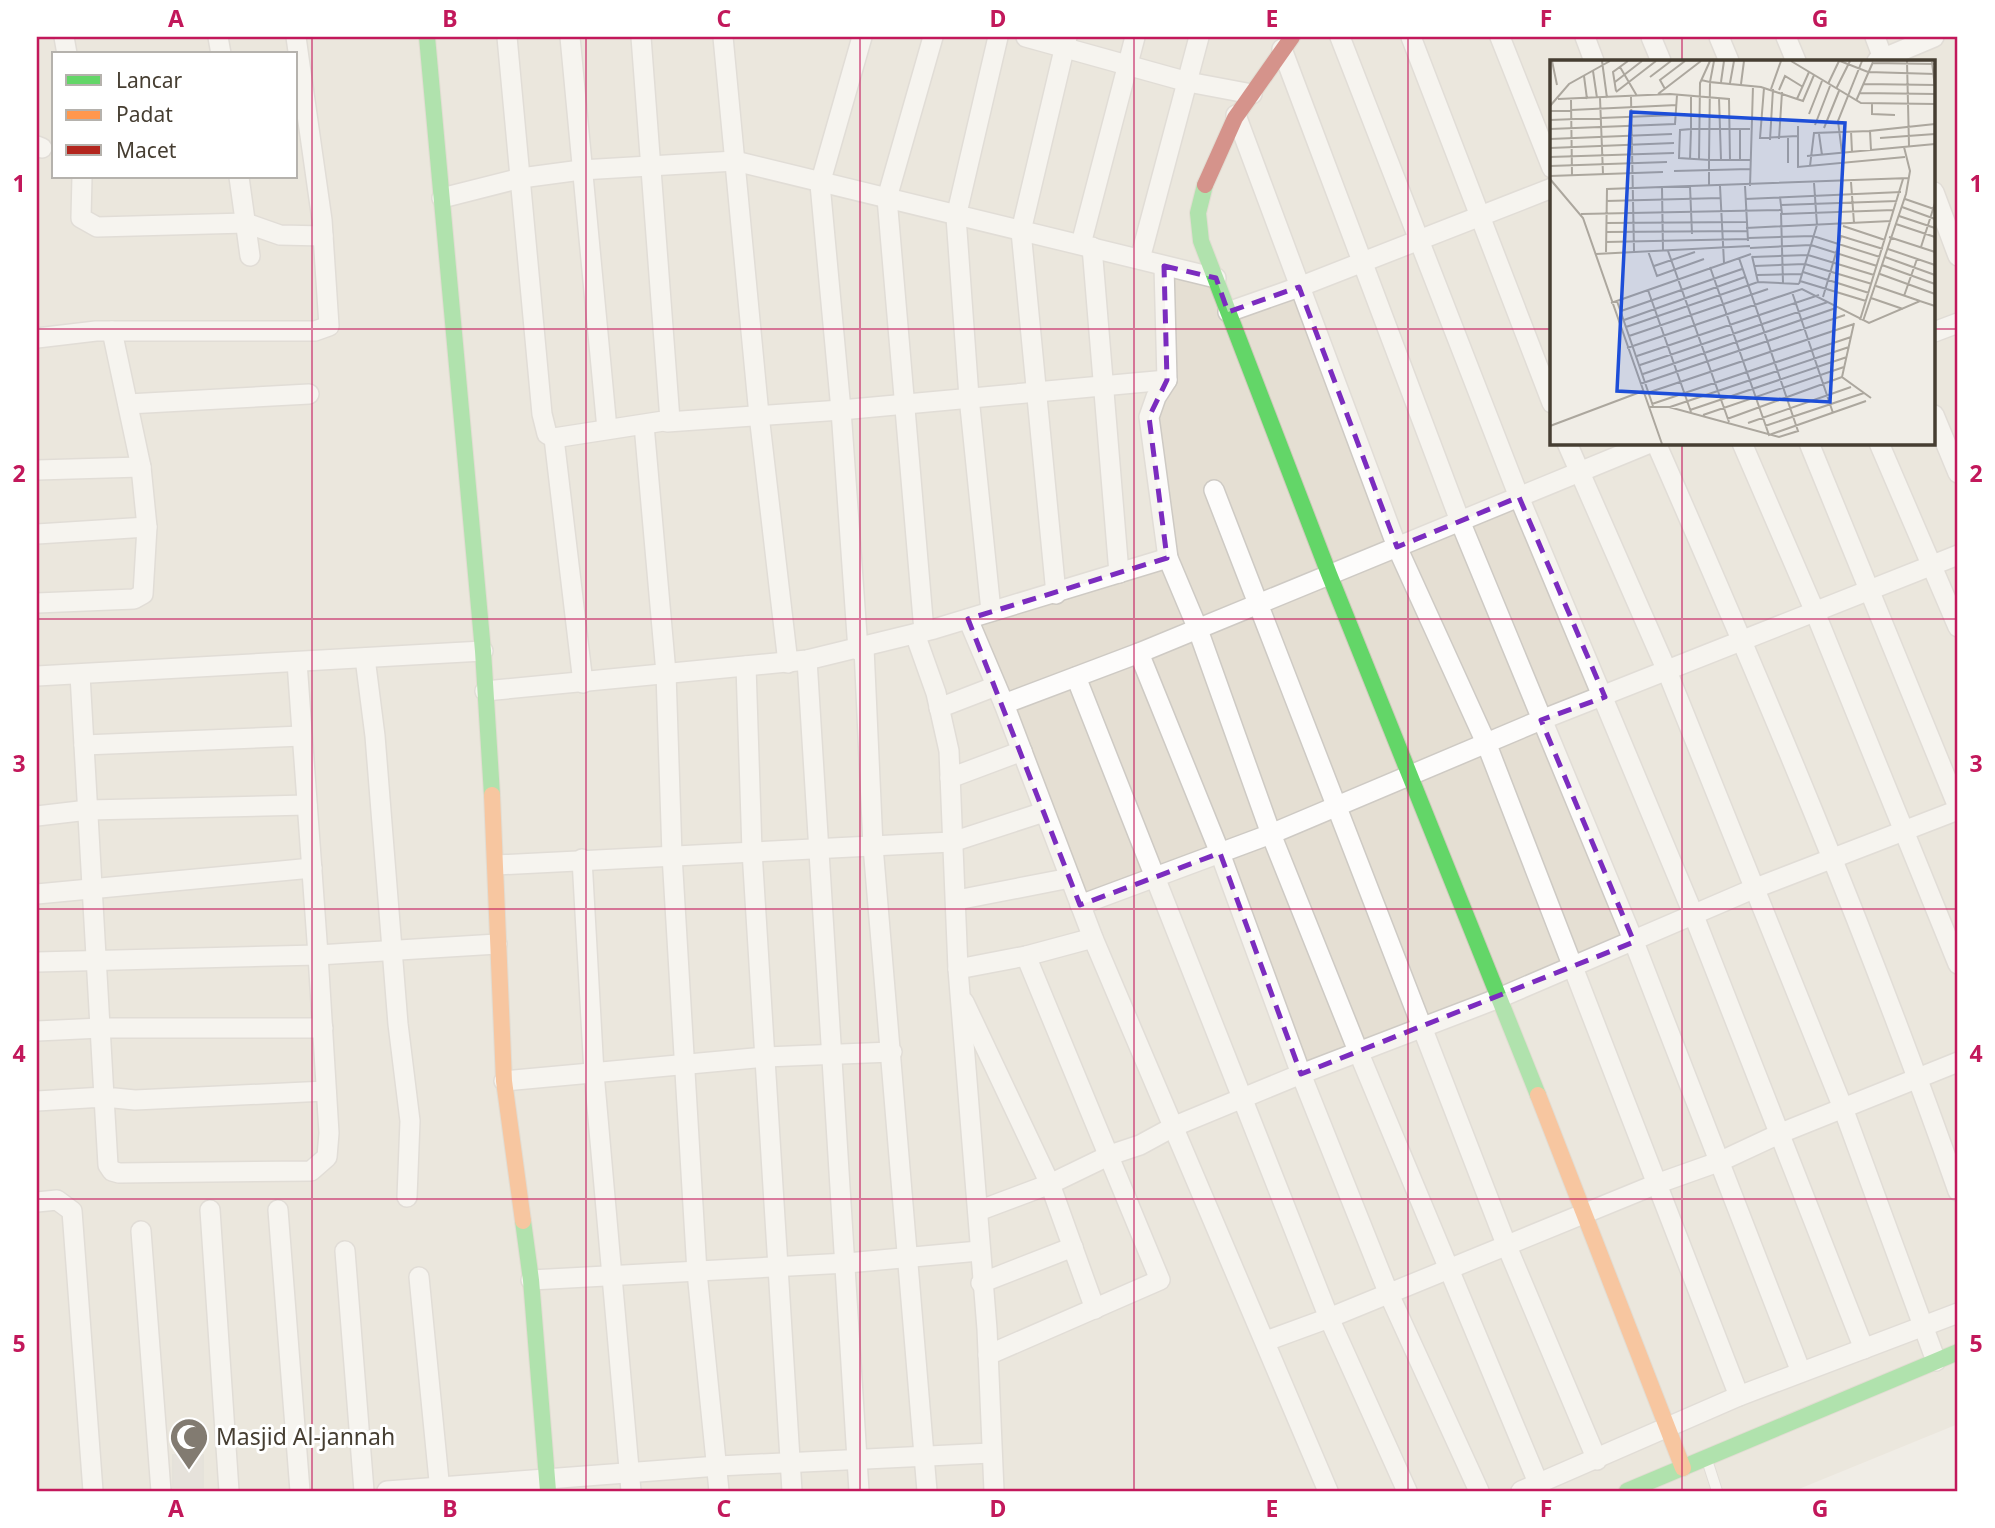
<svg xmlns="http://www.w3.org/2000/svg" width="1995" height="1528" font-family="'Noto Sans',sans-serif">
  <rect width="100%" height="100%" fill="#f0ede6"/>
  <path fill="#e5dfd3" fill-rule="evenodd" d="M37,37H1958V1424L1794,1491H37ZM54,54H296V177H54ZM1552,61H1934V443H1552Z"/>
  <rect fill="#d9d6cf" stroke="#d8d4cc" stroke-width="2" x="173" y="1455" width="30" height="32"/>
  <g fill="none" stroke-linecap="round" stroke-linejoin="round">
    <g stroke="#cecac4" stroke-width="12">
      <path id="lane" d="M1707,1460L1717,1491"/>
    </g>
    <g stroke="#cecac4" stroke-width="22">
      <g id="street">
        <path d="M64,37L67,54"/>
        <path d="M218,37L221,54"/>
        <path d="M507,37L542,414L547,434L554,438L583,683"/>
        <path d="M570,37L607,429"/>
        <path d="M723,37L759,415L788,663"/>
        <path d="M1026,37L1188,82L1252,94"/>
        <path d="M1340,37L1519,497L1694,916L1864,1349"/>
        <path d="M1411,37L1552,403"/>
        <path d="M1500,37L1552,168"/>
        <path d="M1585,37L1594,61"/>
        <path d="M1651,37L1661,61"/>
        <path d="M1719,37L1729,61"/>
        <path d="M1786,37L1796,61"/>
        <path d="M1875,37L1884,61"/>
        <path d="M1282,49L1460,521L1634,942L1801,1372"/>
        <path d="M1877,61L1934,37"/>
        <path d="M1236,115L1397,547L1487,745L1739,1396"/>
        <path d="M37,146L42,148"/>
        <path d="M82,177L81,218L97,227L246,223L280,235L323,236"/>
        <path d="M239,177L250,256"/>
        <path d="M1934,192L1958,256"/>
        <path d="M442,198L521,178L581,170L735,161L1216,278"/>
        <path d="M1081,244L1135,37"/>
        <path d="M1092,247L1119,573"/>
        <path d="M1140,259L1199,37"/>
        <path d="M1164,266L1167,380L1156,397L1149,417L1168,558L1197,627L1271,834L1358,1051L1539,1485"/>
        <path d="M1228,312L1299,287L1552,188"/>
        <path d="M1934,332L1958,323"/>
        <path d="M37,338L96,331H315L329,326L322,220L296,37"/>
        <path d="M128,404L309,394"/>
        <path d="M1934,415L1958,473"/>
        <path d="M667,422L841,410L1167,380"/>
        <path d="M644,425L666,673L672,855L697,1272L719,1491"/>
        <path d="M554,438L670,420L641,37"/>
        <path d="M1567,443L1667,671L1843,1108L1936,1361"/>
        <path d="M1656,443C1764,689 1869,937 1958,1191"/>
        <path d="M1742,443L1815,612L1958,964"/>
        <path d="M1809,443L1958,807"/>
        <path d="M1879,443L1958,627"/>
        <path d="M37,470L141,467"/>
        <path d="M1214,490L1506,1244L1597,1460"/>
        <path d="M37,534L147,527"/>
        <path d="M1056,594L1021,231L1067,37"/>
        <path d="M37,603L134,599L143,594L147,527L141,467L112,331"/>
        <path d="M991,611L969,397L956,217L998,37"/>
        <path d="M968,619L1004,704L1093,938L1328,1491"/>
        <path d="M924,631L887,198L933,37"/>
        <path d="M915,634L936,693L949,751L958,969L987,1329L994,1491"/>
        <path d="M864,648L873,846L927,1491"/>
        <path d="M858,650L841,410L820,184L862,37"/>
        <path d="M1139,653L1220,853L1301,1074L1388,1292L1479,1491"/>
        <path d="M365,658L375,736L398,1024L410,1121L407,1197"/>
        <path d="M807,660L859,1491"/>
        <path d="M297,662L318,955L497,944"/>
        <path d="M746,666L752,851L792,1491"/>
        <path d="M80,675L104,1097L135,1100L326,1091"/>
        <path d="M37,676L483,651"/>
        <path d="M1076,677L1329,1318L1407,1491"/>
        <path d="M485,691L807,660L934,629L1168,558"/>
        <path d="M1004,704L1139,653L1650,443"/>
        <path d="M939,708L996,686"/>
        <path d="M84,745L302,736"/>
        <path d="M950,778L1022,751"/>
        <path d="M37,816L88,810L307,805"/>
        <path d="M582,859L594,1073L631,1491"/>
        <path d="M497,865L952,842L1044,812"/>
        <path d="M37,894L312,868"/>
        <path d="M957,900L1070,878"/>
        <path d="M1080,905L1271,834L1541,720L1958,555"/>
        <path d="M37,962L318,955L329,1133L327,1157L311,1171L119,1173L112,1171L108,1165L104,1097L37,1101"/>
        <path d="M958,969L1026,956L1093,938"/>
        <path d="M964,1002L1050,1184L1095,1309"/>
        <path d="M37,1031L101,1028H323"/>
        <path d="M504,1081L765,1057L892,1052"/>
        <path d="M37,1202L57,1200L72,1211L93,1491"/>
        <path d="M210,1210L229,1491"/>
        <path d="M278,1210L300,1491"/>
        <path d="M978,1211L1050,1184L1110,1155L1140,1145L1175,1126L1301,1074L1499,998L1753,889L1958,810"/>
        <path d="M141,1231L161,1491"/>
        <path d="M345,1251L364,1491"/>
        <path d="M419,1277L440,1491"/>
        <path d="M531,1280L847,1263L979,1251"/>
        <path d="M981,1283L1073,1247"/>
        <path d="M1266,1341L1329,1318L1659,1183L1721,1161L1781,1133L1958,1062"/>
        <path d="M988,1355L1160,1280L1026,956"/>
        <path d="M387,1491L718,1466L991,1453"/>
        <path d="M1521,1491L1739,1396L1958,1313"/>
      </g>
    </g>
    <g stroke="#d0cabc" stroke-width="18">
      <g id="fast">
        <path d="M427,37L483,651L492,795"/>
        <path d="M1205,185L1198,213L1201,241L1329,574L1538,1095"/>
        <path d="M523,1221L531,1280L548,1491"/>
        <path d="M1627,1491L1958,1352"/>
      </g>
    </g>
    <g stroke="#d0cabc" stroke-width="18">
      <g id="slow">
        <path d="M492,795L504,1081L523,1221"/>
        <path d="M1538,1095L1683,1468"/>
      </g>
    </g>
    <g stroke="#d0cabc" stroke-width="18">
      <path id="jam" d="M1205,185L1235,118L1292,37"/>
    </g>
    <use href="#lane" stroke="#fdfcfb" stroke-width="10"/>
    <use href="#street" stroke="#fdfcfb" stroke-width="19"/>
    <use href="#fast" stroke="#63d668" stroke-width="16"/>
    <use href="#slow" stroke="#ff974d" stroke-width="16"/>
    <use href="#jam" stroke="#b3261e" stroke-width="16"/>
  </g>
  <path d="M0 0H1995V1528H0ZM1164,266L1216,278L1228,312L1299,287L1397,547L1519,497L1605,697L1541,720L1634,942L1301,1074L1220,853L1080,905L968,619L1167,558L1149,417L1167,380Z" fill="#f0ede6" fill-opacity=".55" fill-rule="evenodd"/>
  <path fill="none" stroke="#7b2cbf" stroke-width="5" stroke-dasharray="14 9" stroke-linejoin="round" d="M1164,266L1216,278L1228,312L1299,287L1397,547L1519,497L1605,697L1541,720L1634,942L1301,1074L1220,853L1080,905L968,619L1167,558L1149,417L1167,380Z"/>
  <path fill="none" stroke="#c2185b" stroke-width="2" stroke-opacity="0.55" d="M312,37V1491M586,37V1491M860,37V1491M1134,37V1491M1408,37V1491M1682,37V61M37,329H1552M1934,329H1958M1682,443V1491M37,619H1958M37,909H1958M37,1199H1958"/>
  <defs>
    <g id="mosque-pin" transform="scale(2.0125)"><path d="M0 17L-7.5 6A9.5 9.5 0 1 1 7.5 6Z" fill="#827b71" stroke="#fff"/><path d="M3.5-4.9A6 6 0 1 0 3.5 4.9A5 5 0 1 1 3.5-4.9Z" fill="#fff"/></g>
  </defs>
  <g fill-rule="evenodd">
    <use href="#mosque-pin" x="189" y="1437"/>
  </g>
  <g text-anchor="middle" stroke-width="6" stroke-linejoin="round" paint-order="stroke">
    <g font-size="23" fill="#463e32" stroke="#fff" text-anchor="start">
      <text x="216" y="1445">Masjid Al-jannah</text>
    </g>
  </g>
  <g transform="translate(1550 60)">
    <rect width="385" height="385" fill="#f0ede6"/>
    <path fill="none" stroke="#aca79e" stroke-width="2" d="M2,1L7,25M52,1L57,38M164,1L160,22L211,27L247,39L259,12M241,1L311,43L385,44M290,1L318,12L385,14M357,1L359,86M382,2L385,28M322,3L385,4M70,7L87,36M43,11L47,38M34,16L37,39M100,17L121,1M65,22L92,1M171,22L174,1M180,23L184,1M191,24L194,1M278,24L289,1M314,24L385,25M214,28L210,78L248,76M115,29L110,20L135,1M221,29L231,1M286,29L300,1M229,30L235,16L253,27M66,31L63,12L78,1M66,32L106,1M310,33L385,34M108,34L151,1M141,36V69L130,70L129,98L159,100L160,22L151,20M81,37L84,191M50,38L53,114M169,38L171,100M8,39L120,34L179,39L180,100M247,39L253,41L264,15M21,40L22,115M306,41L323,2M322,44V54L345,55M0,46L19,24L60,1M0,51L127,45M259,54L272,21M0,60L127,55M265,65L280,26M248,66V107L355,97M274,68L289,31M0,69L125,64L127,35M301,71L302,92M269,74L272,95M238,78V103M330,78L385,74M0,79L122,74M229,79L232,32M220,80L223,29M0,88L124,83M321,90L320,71L385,64M292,93L288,61L312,1M257,96L385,84M0,97L124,93M140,100L141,69H200M149,100L150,23L160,1M190,100V69M0,106L117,102M260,106L264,73L320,71M124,111L200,109M0,116L113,112M0,119L33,158L112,384M301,122L304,163M159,125V100H200M140,126L142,174M170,126L174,203M195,126L198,181M200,126L203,26M112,128L113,191M230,137L232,154L344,150M195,139L351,132M355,139L384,149M56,141L171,138M231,145L347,141M352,147L385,159M231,153L233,223M31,154L231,150M349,156L385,168M56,163L196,162M346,164L385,177M293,166L335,180M196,168L341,161M56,172L197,171M339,177L385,192M198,178L263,176L330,197M56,182L198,179M371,187L385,143M200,188L261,185L327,206M338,189L385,205M98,191L107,216L154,199M118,191L179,362M56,192L57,129L359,118M46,194L200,186M202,196L208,222M202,197L258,195L324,215M335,197L385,215M332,205L385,224M104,206L145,192M204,206L255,204L322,224M160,207L219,375L316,341M253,212L319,233M330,214L385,234M207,215L252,214M250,221L316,241M249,224L267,165L264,123M326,226L370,241M98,230L141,352M242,232L283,353M354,236L367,199M273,237L291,176L333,189M321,238L353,249M67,241L103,346M61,243L201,194M71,251L192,209M74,260L195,217M310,260L353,119M313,261L356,134L360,111L354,87M304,263L292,317L321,338M76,267L208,222L249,224M79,276L218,229M77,288L252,229L319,263L370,241L385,246M87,296L269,235M90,305L278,242M93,314L286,248M90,324L295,255M94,334L304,264M102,344L301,277M99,347H119L229,377L248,371L189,198M120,347L299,287M140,350L297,297M153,355L294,307M177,359L292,317M198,363L301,327M0,366L93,331M215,366L314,333"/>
    <path fill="#1d4ed8" fill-opacity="0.15" stroke="#1d4ed8" stroke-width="3.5" d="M81,52L295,63L280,342L67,331Z"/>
    <rect width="385" height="385" fill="none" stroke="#463e32" stroke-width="3.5"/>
  </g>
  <rect width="1995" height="1528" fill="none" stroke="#ffffff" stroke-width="77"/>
  <rect x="52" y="52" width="245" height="126" fill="#ffffff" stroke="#b5b2ad" stroke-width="2"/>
  <rect x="66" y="75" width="35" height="10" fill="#63d668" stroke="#b5b2ad" stroke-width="2"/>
  <text x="116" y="88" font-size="21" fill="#463e32">Lancar</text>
  <rect x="66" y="110" width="35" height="10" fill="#ff974d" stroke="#b5b2ad" stroke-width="2"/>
  <text x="116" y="122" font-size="21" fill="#463e32">Padat</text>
  <rect x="66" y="145" width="35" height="10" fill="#b3261e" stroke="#b5b2ad" stroke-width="2"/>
  <text x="116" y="158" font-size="21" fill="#463e32">Macet</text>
  <rect x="38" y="38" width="1918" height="1452" fill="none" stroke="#c2185b" stroke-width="2.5"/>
  <g font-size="23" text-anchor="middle" font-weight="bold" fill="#c2185b">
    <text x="176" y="27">A</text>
    <text x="450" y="27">B</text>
    <text x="724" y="27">C</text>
    <text x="998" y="27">D</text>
    <text x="1272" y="27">E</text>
    <text x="1546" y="27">F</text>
    <text x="1820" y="27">G</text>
    <text x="19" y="192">1</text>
    <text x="1976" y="192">1</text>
    <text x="19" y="482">2</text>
    <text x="1976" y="482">2</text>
    <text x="19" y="772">3</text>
    <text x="1976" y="772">3</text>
    <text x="19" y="1062">4</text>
    <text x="1976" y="1062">4</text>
    <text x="19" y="1352">5</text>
    <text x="1976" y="1352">5</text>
    <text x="176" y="1517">A</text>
    <text x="450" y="1517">B</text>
    <text x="724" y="1517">C</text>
    <text x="998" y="1517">D</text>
    <text x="1272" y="1517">E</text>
    <text x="1546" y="1517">F</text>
    <text x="1820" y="1517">G</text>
  </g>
</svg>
